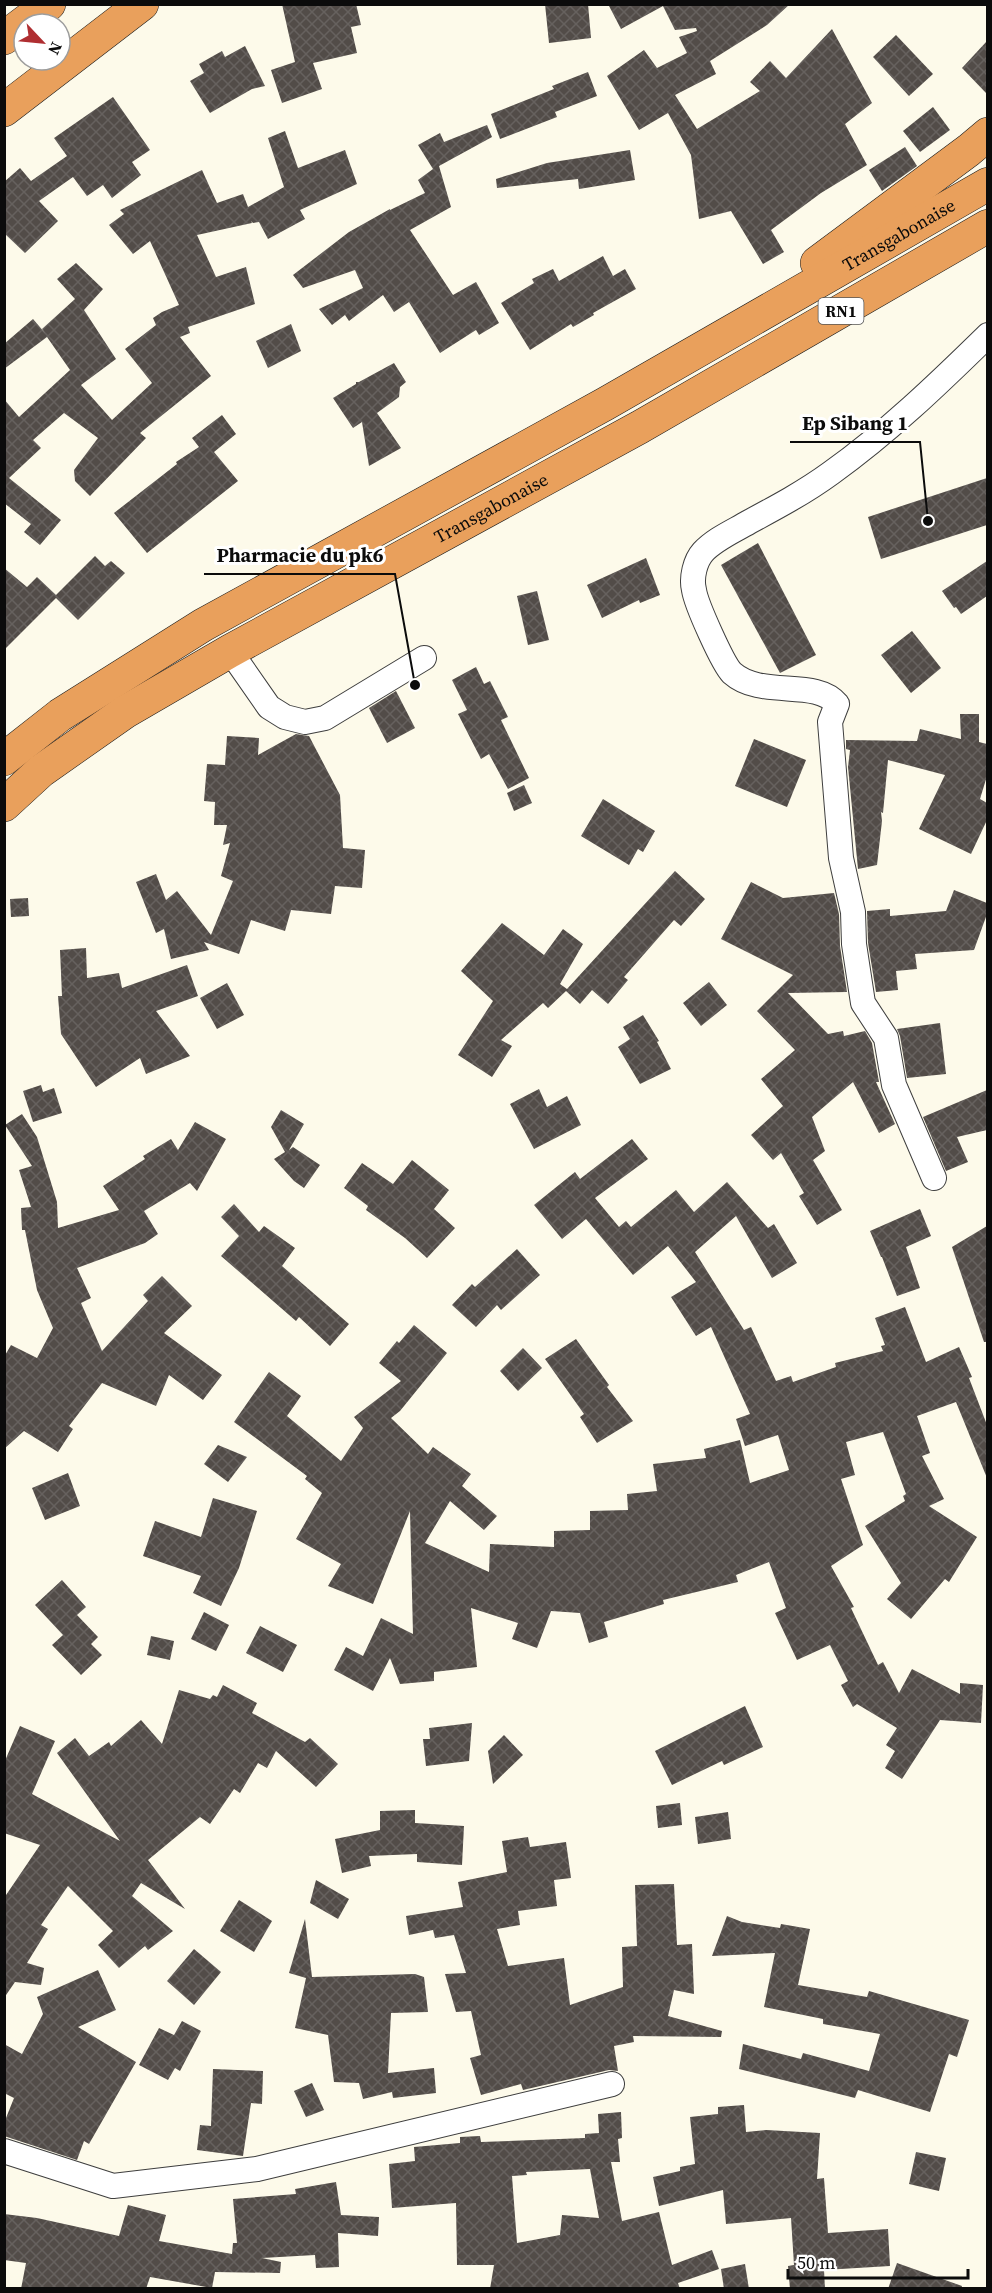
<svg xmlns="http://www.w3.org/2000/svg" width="992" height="2293" font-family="'Source Serif 4',serif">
  <defs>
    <pattern id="building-cross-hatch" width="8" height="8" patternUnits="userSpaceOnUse" patternTransform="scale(1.5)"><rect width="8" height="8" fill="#524c48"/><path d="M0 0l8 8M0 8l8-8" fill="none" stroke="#66615e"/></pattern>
  </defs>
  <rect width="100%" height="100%" fill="#fdfaea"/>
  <g fill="url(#building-cross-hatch)" fill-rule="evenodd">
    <path d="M282,4H356L361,25L351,27L357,53L313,63L322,89L282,103L271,70L295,62Z"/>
    <path d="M545,4H588L591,38L549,43Z"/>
    <path d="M608,4H790L767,25L710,61L716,74L675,95L697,129L760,91L750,82L770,61L786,78L832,29L872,103L845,124L867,165L821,193L771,230L784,252L763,264L731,211L699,219L691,155L668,113L639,130L607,76L644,50L657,68L687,53L679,37L697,31L696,28L675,30L663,6L621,29Z"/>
    <path d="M896,35L933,74L909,96L873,57Z"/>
    <path d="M987,41V94L962,68Z"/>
    <path d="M245,46L265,86L252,89L210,113L190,81L204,73L199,64L222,51L225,57Z"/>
    <path d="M588,72L597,96L555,112L557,117L500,139L491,114L554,89L552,86Z"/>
    <path d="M113,97L150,150L132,162L141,175L112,198L103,185L87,196L73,177L39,201L58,221L25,253L4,233V182L20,168L31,181L67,156L54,138Z"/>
    <path d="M933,107L950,130L920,152L903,131Z"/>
    <path d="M487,125L492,137L439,166L451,207L410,230L453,295L476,282L499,323L479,335L476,330L440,353L409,302L394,312L383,295L349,321L345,315L332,325L319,309L363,288L355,270L303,288L293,275L349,232L390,209V210L425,193L418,180L433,169L418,145L440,133L444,142Z"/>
    <path d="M285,131L298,168L345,150L357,184L300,210L305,219L268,239L259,222L253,223L251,221L252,223L197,235L216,277L246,267L255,304L188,327L190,333L180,337L211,376L140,433L146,438L90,496L75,481L74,470L98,438L64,413L33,440L41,448L9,478L61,520L40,545L24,532L31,524L4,503V399L19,417L70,370L47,337L4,369V344L33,319L45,333L42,329L75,299L57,279L76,263L103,289L84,310L116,359L81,385L112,420L152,383L125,349L156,325L153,318L162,312L179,305L150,241L133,254L109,225L124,214L120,210L202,170L217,203L243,194L248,207L284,187L268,138Z"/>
    <path d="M905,147L917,166L882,191L869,170Z"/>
    <path d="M630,150L635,180L579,189L578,179L497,188L496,179L547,163Z"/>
    <path d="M603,256L613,276L625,269L636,289L593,313L594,315L573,327L571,324L530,350L501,303L534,283L532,279L553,269L559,281Z"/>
    <path d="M291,324L301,351L268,368L256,341Z"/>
    <path d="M394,363L406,382L400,387L399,397L377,413L401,448L369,466L362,422L353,428L333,398L356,384V382H359Z"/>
    <path d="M222,415L236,434L214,452L238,481L147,553L114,513L177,464L176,462L199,447L192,438Z"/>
    <path d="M987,478V525L881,559L868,517Z"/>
    <path d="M758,543L816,655L780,673L721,565Z"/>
    <path d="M95,556L105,566L111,561L125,573L78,620L56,598L4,650V568L27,587L37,577L56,595Z"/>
    <path d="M646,558L660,595L640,603L639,600L602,618L587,585Z"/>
    <path d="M987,561V596L961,614L956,607L954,608L942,591Z"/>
    <path d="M537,591L549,640L528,645L517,596Z"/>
    <path d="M912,631L941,668L911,693L881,655Z"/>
    <path d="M476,667L484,684L490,681L508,717L501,720L529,778L508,789L489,754L481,759L458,714L467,710L452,680Z"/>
    <path d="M396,691L415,728L387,743L369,708Z"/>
    <path d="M960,714H979V742L987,744V776L980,799L987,803V820L971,854L919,829L945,775L888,760L883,813L881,812L882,821L877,865L858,869L848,767L850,750L846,749V740L917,741L920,729L961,739Z"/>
    <path d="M296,734L309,736L340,795L343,848L365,850L362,888L335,886L331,914L291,910L285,931L251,920L239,954L204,942L209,950L171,959L164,929L156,933L136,882L156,874L166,900L177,891L211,935L233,881L221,876L230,843L223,845L227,825H214L215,802L204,801L207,764L225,765L227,736L259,738L258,755Z"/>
    <path d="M754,739L806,760L787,807L735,786Z"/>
    <path d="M524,785L532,803L514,811L507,793Z"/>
    <path d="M603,799L655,831L643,852L638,849L629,865L581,836Z"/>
    <path d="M675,871L705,899L681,926L674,920L624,977L628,980L608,1004L592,990L580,1004L566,991L548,1008L543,1003L501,1040L512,1046L492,1077L458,1055L493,1001L461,971L502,923L544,955L563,929L583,944L560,984L567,989Z"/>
    <path d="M751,882L783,898L834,893L839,914L840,946L847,992L788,993L828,1034L843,1031L844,1036L865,1031L872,1043L879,1082H876L895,1124L879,1133L853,1082L812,1117L825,1151L813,1160L842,1210L817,1225L799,1196L804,1193L781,1153L773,1160L751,1135L783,1106L761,1079L795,1050L757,1011L793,975L721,939Z"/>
    <path d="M954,890L987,903V914L974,950L915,954L917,969L896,971L898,990L876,992L868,943L867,911L890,909V916L946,911Z"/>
    <path d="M28,898L29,916L11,917L10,899Z"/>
    <path d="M86,948L87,978L119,973L122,988L187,965L198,996L156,1011L190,1056L146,1074L140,1058L96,1087L61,1034L58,996H62L60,950Z"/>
    <path d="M709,982L727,1005L701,1026L683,1003Z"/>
    <path d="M227,983L244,1015L217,1029L200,998Z"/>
    <path d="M643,1015L659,1041L657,1042L671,1069L640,1084L618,1047L630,1039L623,1027Z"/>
    <path d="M940,1023L946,1074L907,1078L900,1036L897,1029Z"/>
    <path d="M41,1085L43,1092L54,1088L62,1113L33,1122L23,1091Z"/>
    <path d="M539,1089L547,1107L567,1096L581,1125L534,1149L510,1104Z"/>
    <path d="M987,1090V1130L957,1137L968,1162L946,1171L923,1117Z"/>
    <path d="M281,1110L304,1124L289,1150L293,1147L320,1165L304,1188L294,1181L274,1159L285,1152L271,1127Z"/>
    <path d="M22,1114L37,1137L57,1202L58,1228L119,1210L103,1186L145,1159L143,1156L171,1139L178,1150L195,1122L226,1139L197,1191L190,1183L144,1211L158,1234L145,1243L77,1268L91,1298L81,1303L102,1351L148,1301L143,1295L162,1276L192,1306L164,1333L222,1375L203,1400L169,1375L156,1406L102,1383L69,1426L73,1429L58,1452L24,1431L4,1449V1357L11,1345L37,1358L53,1328L37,1290L25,1230H22L21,1208L31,1207L19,1170L32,1166L5,1125Z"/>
    <path d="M632,1139L648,1159L595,1198L619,1227L626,1221L631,1227L676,1190L694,1212L727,1182L768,1228L774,1224L797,1263L772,1278L736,1216L695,1252L744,1330L751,1327L776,1381L791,1376L793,1382L836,1367L835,1363L883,1351L881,1346L885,1345L875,1318L905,1307L926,1362L959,1347L972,1377L969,1378L987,1425V1478L956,1402L917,1416L930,1453L922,1456L944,1499L929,1506L977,1537L949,1582L945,1579L911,1619L887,1599L901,1583L865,1526L905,1501L903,1496L906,1494L883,1432L846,1442L855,1475L841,1479L863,1545L831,1566L854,1607L851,1608L878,1665L883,1662L899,1693L912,1669L960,1694V1683L983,1685L981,1723L940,1720L902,1779L885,1768L895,1751L886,1745L897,1728L857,1704L853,1707L841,1685L848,1681L830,1645L797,1660L775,1613L786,1608L769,1562L736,1575L738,1582L663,1600L664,1604L604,1622L608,1637L589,1643L580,1613L551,1611L537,1648L512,1639L518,1623L471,1608L477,1667L434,1672V1681L400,1684L390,1658L373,1691L334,1670L346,1647L363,1656L381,1618L413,1634L410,1511L373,1604L328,1586L341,1564L296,1539L322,1493L305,1479L307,1476L234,1422L269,1372L301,1396L287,1416L341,1461L363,1428L354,1417L401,1381L379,1363L397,1341L399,1343L414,1325L447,1353L400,1411L391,1418L428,1454L433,1447L471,1474L462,1486L497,1516L484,1530L450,1501L425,1543L489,1572L490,1544L554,1547V1531L590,1530V1511L628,1510L627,1494L657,1491L653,1464L706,1458L704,1449L740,1440L750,1483L789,1470L778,1435L745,1446L736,1419L750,1414L711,1327L696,1336L671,1297L696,1282L668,1246L633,1275L586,1219L562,1239L534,1205L575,1172L580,1179Z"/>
    <path d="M412,1160L449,1190L434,1209L455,1228L427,1258L405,1238L366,1210L368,1206L344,1188L362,1163L393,1184Z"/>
    <path d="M234,1204L259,1232L264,1226L295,1248L282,1266L349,1324L330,1346L299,1317L296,1321L221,1256L239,1236L221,1217Z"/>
    <path d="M920,1209L931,1236L906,1247L920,1288L897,1296L882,1257H881L870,1231Z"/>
    <path d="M987,1226V1342H984L952,1247Z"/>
    <path d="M517,1249L540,1275L501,1310L497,1305L476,1327L452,1305L472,1284L475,1287Z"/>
    <path d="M576,1339L609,1385L607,1387L633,1421L597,1443L580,1417L584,1414L545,1359Z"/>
    <path d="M523,1348L542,1368L518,1391L500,1371Z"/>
    <path d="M218,1445L247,1457L228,1482L204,1464Z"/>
    <path d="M68,1473L80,1506L45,1520L32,1488Z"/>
    <path d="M213,1498L257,1511L239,1568L221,1606L193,1593L201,1576L143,1556L155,1521L201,1537Z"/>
    <path d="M62,1580L86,1607L77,1615L98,1637L91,1644L102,1655L81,1675L52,1645L63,1635L35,1605Z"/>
    <path d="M204,1612L229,1625L216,1651L191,1639Z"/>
    <path d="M260,1626L297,1645L283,1672L246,1653Z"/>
    <path d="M151,1636L174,1641L170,1660L147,1655Z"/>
    <path d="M223,1685L257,1703L252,1713L305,1742L310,1738L338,1764L316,1787L276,1751L267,1768L258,1763L240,1793L234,1789L210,1824L200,1817L148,1860L185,1909L141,1883L132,1896L173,1931L148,1950L145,1946L119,1968L98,1945L113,1931L68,1886L41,1925L48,1929L27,1963L44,1968L41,1985L15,1982L4,1998V1898L40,1845L4,1833V1763L20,1726L55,1741L32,1794L120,1841L57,1753L75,1738L89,1756L109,1742L111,1746L141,1720L162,1744L179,1690L210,1699L213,1695L217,1697Z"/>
    <path d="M745,1706L763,1747L724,1765L722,1761L672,1785L655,1751Z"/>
    <path d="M472,1723L469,1761L426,1766L423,1739H430L429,1728Z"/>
    <path d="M504,1735L523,1755L493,1784L488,1751Z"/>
    <path d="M680,1803L682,1825L658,1828L656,1806Z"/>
    <path d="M415,1810V1823L464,1826L462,1865L417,1862V1854L369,1856L371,1866L342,1873L335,1839L380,1830V1811Z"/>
    <path d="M728,1812L731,1839L698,1844L695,1817Z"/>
    <path d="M528,1837L530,1847L566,1842L571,1878L554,1880L557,1906L518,1911L520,1925L497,1929L508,1966L564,1958L570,2005L623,1987L622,1947L637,1946L635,1885L674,1884L677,1945L692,1944L694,1994L674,1990L668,2016L722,2031L721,2037L633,2036L634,2042L614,2046L618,2071L609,2070L523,2090L521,2084L481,2095L470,2058L481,2055L471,2011L456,2012L445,1974L466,1973L454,1935L435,1938L433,1930L409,1935L406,1916L463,1907L458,1882L507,1872L502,1841Z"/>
    <path d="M316,1880L349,1899L338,1919L310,1903Z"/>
    <path d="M239,1900L272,1921L254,1952L220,1931Z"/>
    <path d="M727,1916L742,1922L780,1928L781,1924L810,1929L798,1985L867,1997L869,1991L969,2020L957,2057L949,2054L930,2112L858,2090L855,2098L739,2069L743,2044L801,2059L803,2053L869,2071L880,2034L823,2024V2019L764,2007L775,1953L712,1956Z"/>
    <path d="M305,1919L312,1977L415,1974L424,1977L428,2012L391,2013L388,2073L434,2068L436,2093L393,2098L392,2092L363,2099L359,2083L334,2082L328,2035L295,2028L306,1978L289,1973Z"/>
    <path d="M194,1949L221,1972L194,2005L167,1981Z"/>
    <path d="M98,1970L116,2010L78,2027L136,2062L89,2144L84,2141L77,2160L4,2136V2123L14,2098L4,2093V2044L22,2054L43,2014L37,1997Z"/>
    <path d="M182,2021L201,2031L180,2071L175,2068L168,2080L139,2065L159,2028L174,2035Z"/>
    <path d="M213,2069L263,2071L262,2104L251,2103L243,2156L197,2150L200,2125L211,2126Z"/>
    <path d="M312,2083L324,2110L306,2117L294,2091Z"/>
    <path d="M744,2105L746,2132L766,2130L820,2133L817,2179L824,2178L828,2233L888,2229L890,2266L824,2270L825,2289H790L788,2266L794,2265L791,2218L726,2224L723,2190L659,2206L653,2177L680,2171V2167L695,2164L690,2117L718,2114V2107Z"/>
    <path d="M621,2112L622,2138L618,2139L620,2162H611L622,2221L659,2212L672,2265L712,2250L719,2269L678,2283L680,2289H490L494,2265H457L456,2203L392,2208L389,2164L415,2161L414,2147L460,2143V2137L480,2136L481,2142L585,2138V2134L599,2133L598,2114ZM590,2169L599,2218L562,2215L560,2235L517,2243L512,2176L527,2175L526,2172Z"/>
    <path d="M916,2152L946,2158L939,2191L909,2184Z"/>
    <path d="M336,2182L341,2215L379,2217L378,2236L338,2233L339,2267L316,2268L315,2255L262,2258L281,2262L280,2273L215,2272L212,2288L150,2277L146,2289H21L26,2263L4,2260V2214L37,2218L119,2236L128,2205L166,2215L159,2241L232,2254L233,2243H237L233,2199L296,2194L295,2189Z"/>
    <path d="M897,2263L962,2286L961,2289H888Z"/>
    <path d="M745,2264L749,2289H724L721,2269Z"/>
  </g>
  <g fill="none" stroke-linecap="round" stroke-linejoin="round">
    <g stroke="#3e3e3e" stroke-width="26">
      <g id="minor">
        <path d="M230,651L269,707L285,717L305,722L325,718L424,658"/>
        <path d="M934,1178L894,1085L886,1038L863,1003L854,944L853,912L841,858L830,722L837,704C816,678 761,699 732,673C723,664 696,604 694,590C691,578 695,561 703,552C715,539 734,531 749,522C777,507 805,492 831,473C887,433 938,384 988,335"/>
        <path d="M4,2151L113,2186L257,2169L612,2084"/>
      </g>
    </g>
    <g stroke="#1c1c1c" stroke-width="34">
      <g id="highway">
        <path d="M4,38L49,4"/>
        <path d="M4,110L142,4"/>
        <path d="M817,263L969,150L988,134"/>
        <path id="s1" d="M4,759L60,715L203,625L605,404L988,184"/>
        <path id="s2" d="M4,805L41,771L125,712L230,651L640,427L988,226"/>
      </g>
    </g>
    <use href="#minor" stroke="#fff" stroke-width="24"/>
    <use href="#highway" stroke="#e9a05c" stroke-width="33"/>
  </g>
  <g text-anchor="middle" stroke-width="6" stroke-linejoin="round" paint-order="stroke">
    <rect fill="#fff" stroke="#545454" stroke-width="1.5" x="818.5" y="298" width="45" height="26" rx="4.5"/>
    <g font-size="16" font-weight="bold" fill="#0b0b0b">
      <text x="841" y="317">RN1</text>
    </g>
    <g font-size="18" fill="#0b0b0b" stroke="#fff">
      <text dy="6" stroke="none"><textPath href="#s1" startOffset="1038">Transgabonaise</textPath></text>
      <text dy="6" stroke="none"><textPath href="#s2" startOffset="572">Transgabonaise</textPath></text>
    </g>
  </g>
  <path fill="none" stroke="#0b0b0b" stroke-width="2" d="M928 521L920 442H790M415 685L395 574H204"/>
  <g fill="#0b0b0b" stroke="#fff" stroke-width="2">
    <circle cx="928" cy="521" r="6"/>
    <circle cx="415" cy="685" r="6"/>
  </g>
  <g font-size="20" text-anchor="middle" font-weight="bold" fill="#0b0b0b" stroke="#fff" stroke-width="6" stroke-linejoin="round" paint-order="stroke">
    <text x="855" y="430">Ep Sibang 1</text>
    <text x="300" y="562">Pharmacie du pk6</text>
  </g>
  <rect width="992" height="2293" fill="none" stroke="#0b0b0b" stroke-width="12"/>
  <g transform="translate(42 42) rotate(116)"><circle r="28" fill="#ffffff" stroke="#9d9d9d" stroke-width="1.5"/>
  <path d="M0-4.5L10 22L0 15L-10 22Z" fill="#af2e31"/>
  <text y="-9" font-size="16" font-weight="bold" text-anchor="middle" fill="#0b0b0b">N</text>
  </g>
  <path d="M788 2269v9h180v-9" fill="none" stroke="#0b0b0b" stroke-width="3"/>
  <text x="797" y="2269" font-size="18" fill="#0b0b0b" stroke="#ffffff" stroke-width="4.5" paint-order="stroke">50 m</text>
</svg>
